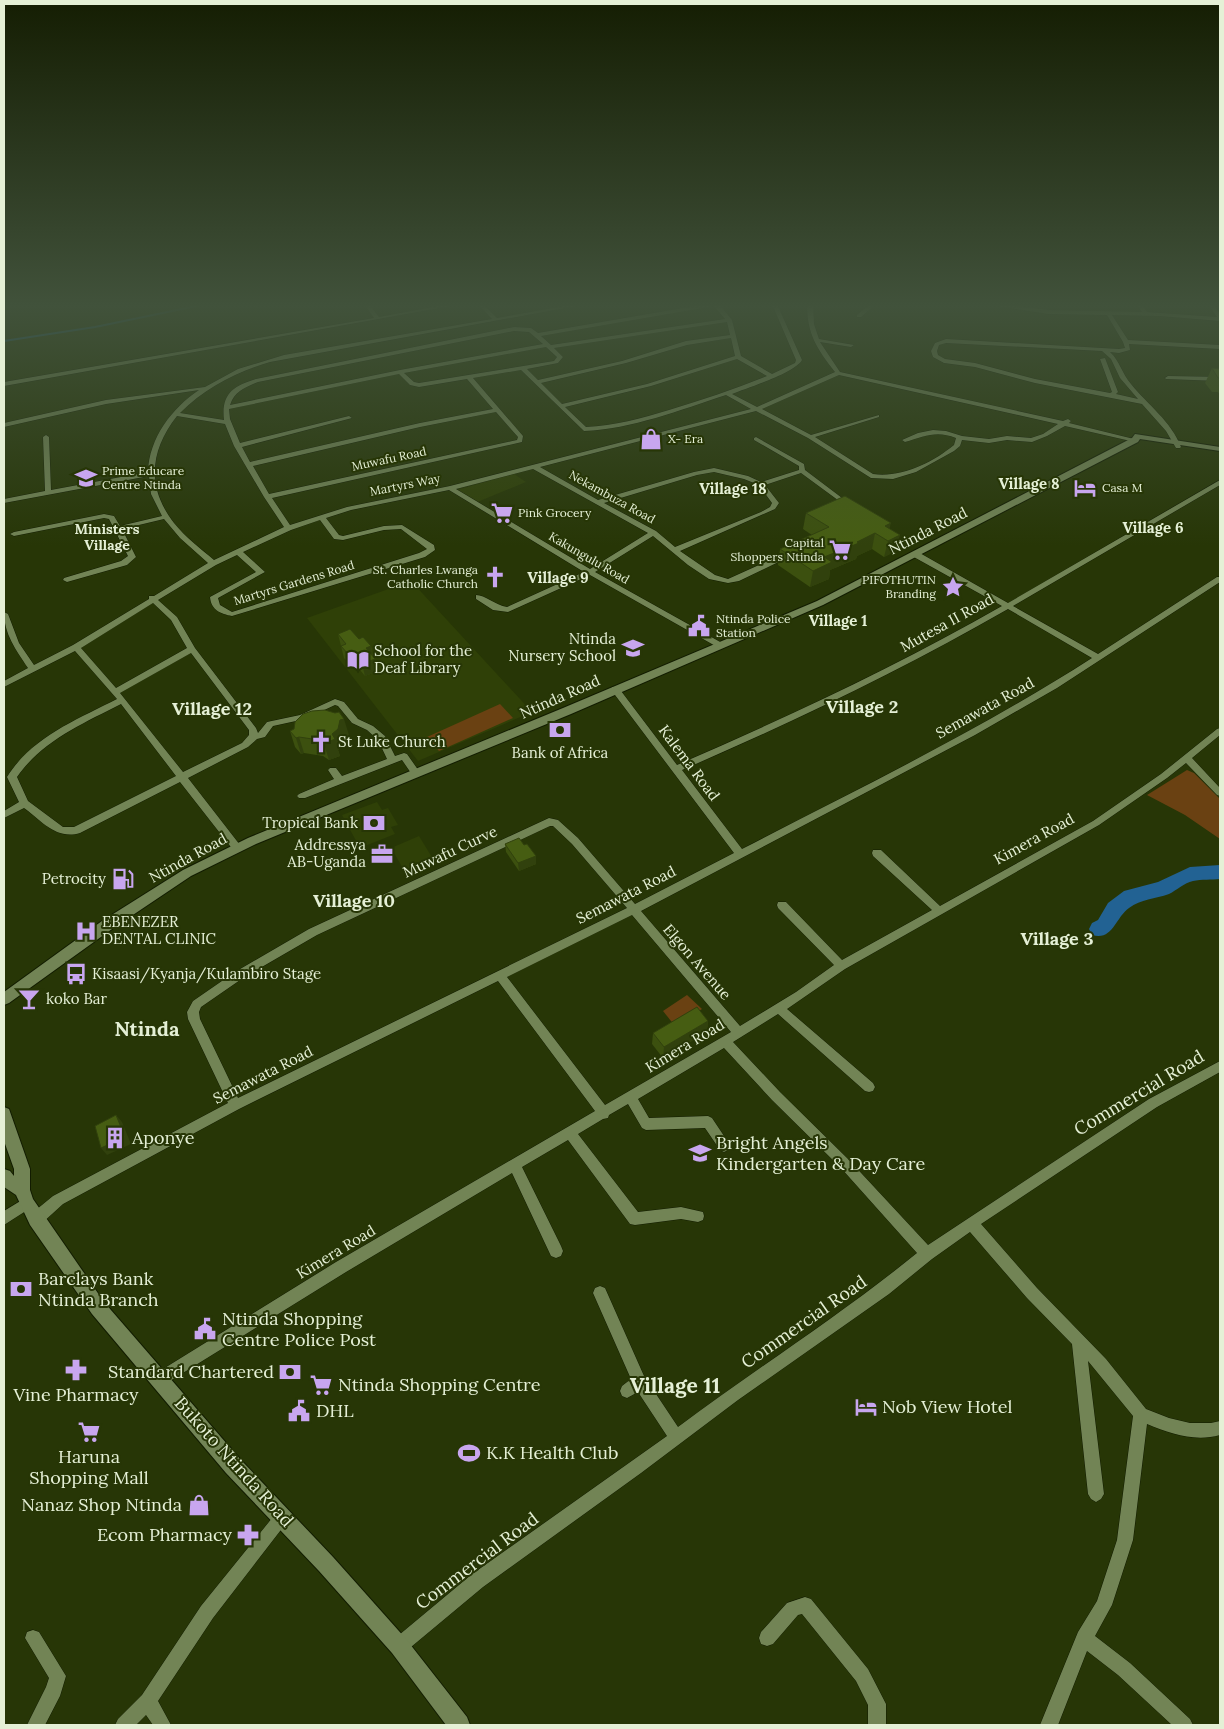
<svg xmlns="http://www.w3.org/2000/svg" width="1224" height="1729" font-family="Lora,serif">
  <rect width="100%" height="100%" fill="#273606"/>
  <g fill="#2f4007">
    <path d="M514,474L526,482L475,503L457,490Z"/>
    <path d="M411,581L532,712L418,761L307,618Z"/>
    <path d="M377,802L382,810L388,808L398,825L391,827L395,834L360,848L342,815Z"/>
    <path d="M419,836L433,859L404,870L391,848Z"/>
  </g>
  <g fill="#6a4112">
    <path d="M500,704L513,718L439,751L427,737Z"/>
    <path d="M1187,770L1194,773L1220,799V839L1185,815L1147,795Z"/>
    <path d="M687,995L702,1009L675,1026L663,1011Z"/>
  </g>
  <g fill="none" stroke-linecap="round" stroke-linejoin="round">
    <path stroke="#226293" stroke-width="2" d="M4,341L95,327L206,304"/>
    <path fill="#226293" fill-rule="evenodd" d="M1220,865V879C1212,880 1201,879 1193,881C1184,883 1177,890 1169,894C1155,899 1141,899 1129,908C1115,918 1113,941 1092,935L1089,929L1092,923L1098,920L1108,903L1124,891L1158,882L1190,867Z"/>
    <g stroke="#121c00" stroke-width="1">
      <g id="minor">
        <path d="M364,304H369L379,317L449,304H462L4,386V382L374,318Z"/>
        <path d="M478,304H483L497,318L575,304H587L270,362C236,372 205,388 180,413L224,420C221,394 233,386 256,379L514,327L531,328L538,333L706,304H719L732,320L741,356L772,374L795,363L796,360L772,304H777L802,360C795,373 747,388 732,394L757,407L835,372C817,349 807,334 807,304H813L814,324L819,339L854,345L851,347L820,342L840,372L1063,421L1068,419L1071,421L1069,423L1138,440L1135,442L1065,426L1047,436L1032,442L1007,440L989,443L962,440L960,446L954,451L916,472L893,479L871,478L808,438L756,411L540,467L598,500L694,472L714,468L748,476L761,482L799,470V466L754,440V438L756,437L804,464L805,470L850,504V506H846L801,473L765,485L779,503L775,509L680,551L715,575L728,579L788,552H791L795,554L739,581L728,583L709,579L688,565L653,536L595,572L722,643V647L719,648L590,575L508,612L493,610L476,599V595C485,595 495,605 507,607L584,572L449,490L351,510L326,518L339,535L343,536L384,526L402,525L434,545L435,550L425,557L232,616C221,614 211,610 210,597L256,572L237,555L216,565L158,600L177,617L195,648L256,728L258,733L267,722L300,715L335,699L344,702L358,719L373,726L385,736L395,756L404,753L407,754L421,774L419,776H413L402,760L305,798H299L297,796L299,794L334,779L328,770L330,768H336L342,776L387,759L378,740L367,730L352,723L338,706L335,705L305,719L273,726L265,737L257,739L248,747L188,778L240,845L242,848L240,851H234L180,782L80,833C56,840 42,821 24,808L4,818V811L19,802L7,777C32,737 76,720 117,699L75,651L4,687V681L28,668C16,650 4,634 4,612L8,614L19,643L34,665L73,645L149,599V596H154L208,563L180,538L164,519L122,529L136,557L127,565L67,582L63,580L64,578L121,561L128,556L109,519L104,518L14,536L10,534L14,532L104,514L114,516L120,526L162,516L151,494L149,476L4,503V499L45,491L43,437L46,435L49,437L51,490L148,472C149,438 172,408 199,390L106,404L4,427V423L106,400L205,387L238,369L284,355L492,319ZM714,306L725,319L551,345L541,336ZM727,322L730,335L686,341L622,361L538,380L527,369L558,363L563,357L554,348ZM514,331L529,332L543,344L400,370L230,405C235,391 244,388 258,382ZM731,338L735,356L647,384L562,404L541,383L626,363L687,345ZM546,347L557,357L554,361L419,383L414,382L404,373ZM737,359L767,376C735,389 702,400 669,410C642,418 614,426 586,427L565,407L651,386ZM521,370L584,431C632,429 680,410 726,395L751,409L450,486L347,507L290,525L272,498L522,442L523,436L473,378ZM399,374L410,385L419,387L467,379L493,409L420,423L250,462L242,447L352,418L349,416L240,443L230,419L229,409ZM839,375L1058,424L1043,434L1031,438L1007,436L989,439L962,436L946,431L933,430L918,433L902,440L905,442C924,436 937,430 956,438L954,445C932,463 901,478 873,474L815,437L879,417V415L811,435L762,409ZM496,412L518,437L517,440L269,494L253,466L420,427ZM177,416L225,424L234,446L264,497L284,527L214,560C200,548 185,537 174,523C146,487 150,450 177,416ZM533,469L648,533L590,569L456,489ZM714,472L744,479L759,485L772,503L770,507L761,512L675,547L656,531L604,503L697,475ZM320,520L334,539L343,540L384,530L401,529L427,549L419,553L232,612L220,605L218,598L265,572L243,552L291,530ZM153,603L171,620L187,648L116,688L81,648ZM191,653L249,730V735L242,743L183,772L120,693ZM121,704L176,776L74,827H63L28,801L17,777C42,741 82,724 121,704Z"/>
        <path d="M870,304H876L861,317H857V315Z"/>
        <path d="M982,304H999L1049,310L1142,312L1136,304H1141L1147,312L1217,317L1208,304H1213L1220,314V321L1160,316L1112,315L1128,340L1220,345V349L1129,344L1130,350L1119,353L1110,352C1120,361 1122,374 1131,384C1148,405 1171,421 1181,447L1180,448H1176L1166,431L1142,404L1035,383L975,367L944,363L933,357L931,351L935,343L946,339L1119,349L1125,348L1123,342L1107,315L1049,314ZM946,343L1102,351L1111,359L1120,378L1138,399L1116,394L1118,392L1105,358L1100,359L1112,392L1110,393L1035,379L975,363L945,359L938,355L937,351L939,345Z"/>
        <path d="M1168,376L1220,377V381L1166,379L1165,378Z"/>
        <path d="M1220,480V485L1013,606L1098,654L1217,577H1220V582L1057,688L975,735L641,911L740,1026L796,992L834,965L778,908L777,905L778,902H786L842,960L932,910L873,856L872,853L873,850H881L940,906L1093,821L1161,774L1217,729L1220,728V735L1192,758L1220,788V796L1217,795L1186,763L1167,778L1099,825L845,969L787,1009L873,1083L875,1087L873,1091L869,1092L865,1091L778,1014L733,1042L780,1092L849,1160L928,1245L1149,1099L1220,1061V1072L1157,1107L981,1224L1037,1288L1106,1359L1146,1409L1169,1418L1190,1423H1211L1220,1421V1435C1195,1442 1171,1434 1147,1424L1133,1540L1112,1605L1095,1636L1130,1663L1190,1719L1193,1725H1172L1118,1675L1087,1651L1058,1725H1040L1078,1632L1097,1601L1117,1540L1133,1416L1088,1361L1104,1494L1101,1499L1096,1502L1091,1499L1088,1494L1072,1344L1027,1298L970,1232L932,1259L889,1294L738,1400L641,1473L483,1587L405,1652L399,1654L393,1652L391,1646L393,1640L471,1575L667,1436L638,1392L627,1398L622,1396L620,1391L622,1386L631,1379L593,1293L595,1288L600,1286L605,1288L644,1376L678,1427C757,1368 841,1315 917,1253L841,1168L772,1100L724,1048L638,1099L649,1118L708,1116L712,1118L728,1142L730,1146L728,1150L724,1152L720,1150L705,1128L646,1130L642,1128L628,1104L609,1115L608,1118L603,1119L578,1134L638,1212L681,1207L703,1212L704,1216L703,1220L698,1222L681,1219L635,1225L630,1224L568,1140L522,1167L561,1246L563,1251L561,1256L556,1258L551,1256L512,1173L346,1272L165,1384L160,1386L155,1384L153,1379L155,1374L336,1262L595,1111L498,981L239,1109L63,1204L41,1224L36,1225L31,1224L30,1219L31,1214L53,1196L228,1103L188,1019L187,1012L193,1001L235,972L309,929L549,818L558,820L578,838L635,904L734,853L612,691V687H618L677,765C788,717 897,666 1002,606L912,556V552H918L1008,603ZM1008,609L1092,658C980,730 860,788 742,849L682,770C793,722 902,670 1008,609ZM550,826H553L572,844L627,908L238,1098L200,1019L199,1012L201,1007L243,978L317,935ZM632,915L731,1032L605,1105L507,977Z"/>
        <path d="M27,1197L32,1199L33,1203L32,1207L4,1225V1211Z"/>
        <path d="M282,1509L287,1512L290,1517L287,1522L213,1618L158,1701L171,1725H153L146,1715L136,1725H115L118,1719L142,1695L201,1606L277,1512Z"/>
        <path d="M805,1597L811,1599L868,1669L886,1704V1725H868V1705L856,1681L802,1614L798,1615L773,1644L767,1646L761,1644L759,1638L761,1632L787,1603Z"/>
        <path d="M33,1630L39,1632L66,1676L60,1696L45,1725H27L46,1687L49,1678L25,1638L27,1632Z"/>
      </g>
    </g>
    <g stroke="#121c00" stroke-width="2">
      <g id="secondary">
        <path d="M1135,434L1220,447V451L1140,439L1138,442L823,605L571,714L256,844L191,876L112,929L9,1003L4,1005V992L102,921L183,870L248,838L563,708L817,601L1132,438Z"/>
        <path d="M4,1107L9,1109L30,1169V1190L33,1199L104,1302L240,1459L333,1557L406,1639L467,1717L470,1725H446L392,1653L319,1571L226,1473L92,1314L30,1225L16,1195L4,1187V1169L10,1171L14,1176V1169L4,1141Z"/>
      </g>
    </g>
    <use href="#minor" fill="#728455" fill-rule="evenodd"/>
    <use href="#secondary" fill="#728455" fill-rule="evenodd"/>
  </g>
  <g fill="#3c500f">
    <path d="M1212,368L1220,369V395L1218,392H1212L1205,383Z"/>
    <path d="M806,513L890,529L896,551L884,557L872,549L857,556L856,559L830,570L829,579L810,587L778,565L780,549L812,535L803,529Z"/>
    <path d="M338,634L359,639L371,646L373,656L375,659L378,671L365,676L355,664L351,666L344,658Z"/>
    <path d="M290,731L349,735L345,737L342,746L338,750L340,756L329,760L323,756L304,753L301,754L295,747Z"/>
    <path d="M505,844L524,845L536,856V864L519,871L506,852Z"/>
    <path d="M708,1021L707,1032L663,1058L652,1044L653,1033Z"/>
  </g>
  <g fill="#31410d">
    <path d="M891,523L887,539L885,526Z"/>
    <path d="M875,533L872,549L857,556L856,559L830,570L829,579L810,587L813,571L824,557Z"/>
    <path d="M900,535L896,551L884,557L888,541Z"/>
    <path d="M371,646L373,659L366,648Z"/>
    <path d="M352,652L355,664L351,666L348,654Z"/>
    <path d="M375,659L378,671L365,676L362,664Z"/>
    <path d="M344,719L349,735L345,737L342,746L338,750L340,756L329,760L324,744L332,734L340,720Z"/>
    <path d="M299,737L304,753L301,754L296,738Z"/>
    <path d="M536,856V864L519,871L518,863Z"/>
    <path d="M708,1021L707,1032L663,1058L664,1047Z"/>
    <path d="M116,1115L122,1122L131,1144L107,1155L101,1148Z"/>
  </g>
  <g fill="#465d12" stroke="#31410d">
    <path d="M1212,368L1220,369V378H1218Z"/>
    <path d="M845,496L891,523L885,526L900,535L888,541L875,533L857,542L859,543L824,557L832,562L813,571L780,549L829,527L806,513Z"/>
    <path d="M350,629L359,639L363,637L371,646L366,648L375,659L362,664L352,652L348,654L341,646L346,644L338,634Z"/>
    <path d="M325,710L335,713L339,712L344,719L340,720L338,729L332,734L335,739L324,744L319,740L299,737L296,738L290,731L294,729L295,722L303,714L312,711Z"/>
    <path d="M519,838L524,845L527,844L536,856L518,863L505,844Z"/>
    <path d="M697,1007L708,1021L664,1047L653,1033Z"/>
    <path d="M116,1115L125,1137L101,1148L95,1126Z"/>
  </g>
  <linearGradient id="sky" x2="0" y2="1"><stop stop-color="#151e03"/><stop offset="0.56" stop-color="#41523b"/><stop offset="1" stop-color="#41523b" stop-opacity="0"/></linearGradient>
  <rect width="1224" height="546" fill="url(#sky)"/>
  <defs>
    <g id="shop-bare" transform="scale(1.725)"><path d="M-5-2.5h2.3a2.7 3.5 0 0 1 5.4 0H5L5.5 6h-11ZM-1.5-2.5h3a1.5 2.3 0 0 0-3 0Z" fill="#c8a6ef" stroke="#273606" stroke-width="2.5" paint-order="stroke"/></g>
    <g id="school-bare" transform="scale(1.725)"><path d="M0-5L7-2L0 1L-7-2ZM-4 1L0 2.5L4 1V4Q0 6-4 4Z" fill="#c8a6ef" stroke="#273606" stroke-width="2.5" paint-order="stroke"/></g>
    <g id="hotel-bare" transform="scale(1.725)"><path d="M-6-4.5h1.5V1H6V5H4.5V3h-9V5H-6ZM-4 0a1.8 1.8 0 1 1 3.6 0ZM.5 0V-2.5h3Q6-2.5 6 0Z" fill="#c8a6ef" stroke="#273606" stroke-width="2.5" paint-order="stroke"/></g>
    <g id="supermarket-bare" transform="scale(1.725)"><path d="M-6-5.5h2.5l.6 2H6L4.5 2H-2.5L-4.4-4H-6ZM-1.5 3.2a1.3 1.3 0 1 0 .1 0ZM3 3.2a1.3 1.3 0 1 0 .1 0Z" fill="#c8a6ef" stroke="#273606" stroke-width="2.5" paint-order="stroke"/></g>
    <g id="church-bare" transform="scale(1.725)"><path d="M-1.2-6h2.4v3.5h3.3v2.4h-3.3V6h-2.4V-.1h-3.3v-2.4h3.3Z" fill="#c8a6ef" stroke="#273606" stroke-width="2.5" paint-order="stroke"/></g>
    <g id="sight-bare" transform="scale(1.725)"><path d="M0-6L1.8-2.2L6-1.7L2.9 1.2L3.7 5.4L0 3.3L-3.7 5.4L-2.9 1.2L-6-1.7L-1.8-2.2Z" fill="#c8a6ef" stroke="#273606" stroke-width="2.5" paint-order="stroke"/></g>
    <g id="civic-bare" transform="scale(1.725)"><path d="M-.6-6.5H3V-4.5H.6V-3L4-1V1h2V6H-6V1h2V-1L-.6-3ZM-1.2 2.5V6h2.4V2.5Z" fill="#c8a6ef" stroke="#273606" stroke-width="2.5" paint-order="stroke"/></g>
    <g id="library-bare" transform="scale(1.725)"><path d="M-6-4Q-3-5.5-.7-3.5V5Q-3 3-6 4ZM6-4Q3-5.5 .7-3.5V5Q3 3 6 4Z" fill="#c8a6ef" stroke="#273606" stroke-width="2.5" paint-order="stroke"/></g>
    <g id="bank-bare" transform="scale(1.725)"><path d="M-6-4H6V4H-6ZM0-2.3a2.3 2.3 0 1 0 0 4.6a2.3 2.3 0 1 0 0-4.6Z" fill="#c8a6ef" stroke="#273606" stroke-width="2.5" paint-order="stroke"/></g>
    <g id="office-bare" transform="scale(1.725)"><path d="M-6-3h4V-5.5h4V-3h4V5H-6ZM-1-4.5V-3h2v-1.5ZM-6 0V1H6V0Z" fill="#c8a6ef" stroke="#273606" stroke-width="2.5" paint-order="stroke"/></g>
    <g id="fuel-bare" transform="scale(1.725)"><path d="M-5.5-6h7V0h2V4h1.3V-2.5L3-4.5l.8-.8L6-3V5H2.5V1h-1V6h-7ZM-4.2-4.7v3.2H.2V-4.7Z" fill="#c8a6ef" stroke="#273606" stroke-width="2.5" paint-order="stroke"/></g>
    <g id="hospital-bare" transform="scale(1.725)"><path d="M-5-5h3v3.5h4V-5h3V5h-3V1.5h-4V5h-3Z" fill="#c8a6ef" stroke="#273606" stroke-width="2.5" paint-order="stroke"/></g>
    <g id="bus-bare" transform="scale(1.725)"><path d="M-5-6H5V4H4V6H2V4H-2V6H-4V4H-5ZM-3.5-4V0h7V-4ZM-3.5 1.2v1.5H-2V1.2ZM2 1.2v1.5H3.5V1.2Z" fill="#c8a6ef" stroke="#273606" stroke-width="2.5" paint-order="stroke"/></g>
    <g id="bar-bare" transform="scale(1.725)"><path d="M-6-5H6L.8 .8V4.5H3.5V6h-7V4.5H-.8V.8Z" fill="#c8a6ef" stroke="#273606" stroke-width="2.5" paint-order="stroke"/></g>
    <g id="building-bare" transform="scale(1.725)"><path d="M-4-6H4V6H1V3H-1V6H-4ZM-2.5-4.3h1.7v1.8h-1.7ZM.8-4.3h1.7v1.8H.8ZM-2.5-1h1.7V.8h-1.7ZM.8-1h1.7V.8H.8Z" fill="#c8a6ef" stroke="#273606" stroke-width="2.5" paint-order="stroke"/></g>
    <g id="pharmacy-bare" transform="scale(1.725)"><path d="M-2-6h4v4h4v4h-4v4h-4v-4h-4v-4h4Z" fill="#c8a6ef" stroke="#273606" stroke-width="2.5" paint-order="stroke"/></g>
    <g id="stadium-bare" transform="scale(1.725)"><path d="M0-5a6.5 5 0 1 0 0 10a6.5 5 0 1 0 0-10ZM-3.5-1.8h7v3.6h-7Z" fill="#c8a6ef" stroke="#273606" stroke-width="2.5" paint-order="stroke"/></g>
  </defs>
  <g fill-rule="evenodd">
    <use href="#shop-bare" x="651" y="439"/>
    <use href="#school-bare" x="86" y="478"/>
    <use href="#hotel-bare" x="1085" y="488"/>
    <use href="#supermarket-bare" x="502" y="513"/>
    <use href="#supermarket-bare" x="840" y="550"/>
    <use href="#church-bare" x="495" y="577"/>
    <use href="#sight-bare" x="953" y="587"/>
    <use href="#civic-bare" x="699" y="626"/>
    <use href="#school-bare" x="633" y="648"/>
    <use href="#library-bare" x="358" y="660"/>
    <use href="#bank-bare" x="560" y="730"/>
    <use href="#church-bare" x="321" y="742"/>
    <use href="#bank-bare" x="374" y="823"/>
    <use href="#office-bare" x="382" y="854"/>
    <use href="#fuel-bare" x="123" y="879"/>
    <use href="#hospital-bare" x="86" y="931"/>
    <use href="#bus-bare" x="76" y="974"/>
    <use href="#bar-bare" x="29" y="999"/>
    <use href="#building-bare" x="115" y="1138"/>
    <use href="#school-bare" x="700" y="1153"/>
    <use href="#bank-bare" x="21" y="1289"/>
    <use href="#civic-bare" x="205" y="1329"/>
    <use href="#pharmacy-bare" x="76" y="1370"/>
    <use href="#bank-bare" x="290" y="1372"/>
    <use href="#supermarket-bare" x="321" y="1385"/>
    <use href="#hotel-bare" x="866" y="1407"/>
    <use href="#civic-bare" x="299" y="1411"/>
    <use href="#supermarket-bare" x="89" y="1432"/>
    <use href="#stadium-bare" x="469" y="1453"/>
    <use href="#shop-bare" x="199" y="1505"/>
    <use href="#pharmacy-bare" x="248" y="1535"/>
  </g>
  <g text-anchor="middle" stroke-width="4" stroke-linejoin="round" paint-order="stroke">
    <g font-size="12" fill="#e5f0d6" stroke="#273606" text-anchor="start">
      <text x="668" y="443">X- Era</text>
      <text x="102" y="475">Prime Educare<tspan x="102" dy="14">Centre Ntinda</tspan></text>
      <text x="1102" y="492">Casa M</text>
      <text x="518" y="517">Pink Grocery</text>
      <text x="824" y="547" text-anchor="end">Capital<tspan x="824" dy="14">Shoppers Ntinda</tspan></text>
      <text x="478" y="574" text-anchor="end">St. Charles Lwanga<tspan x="478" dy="14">Catholic Church</tspan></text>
      <text x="936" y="584" text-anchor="end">PIFOTHUTIN<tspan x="936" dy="14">Branding</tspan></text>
      <text x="716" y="623">Ntinda Police<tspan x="716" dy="14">Station</tspan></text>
    </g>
    <g font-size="12" fill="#e5f0d6" stroke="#273606">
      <text transform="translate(389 459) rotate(-12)" y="4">Muwafu Road</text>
      <text transform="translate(405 485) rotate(-11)" y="4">Martyrs Way</text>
      <text transform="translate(612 497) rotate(29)" y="4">Nekambuza Road</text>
      <text transform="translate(589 558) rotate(30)" y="4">Kakungulu Road</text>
      <text transform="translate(294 583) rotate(-17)" y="4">Martyrs Gardens Road</text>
    </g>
    <g font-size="14" font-weight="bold" fill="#e5f0d6" stroke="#273606">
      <text x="107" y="534">Ministers<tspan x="107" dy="16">Village</tspan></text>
    </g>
    <g font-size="15" font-weight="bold" fill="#e5f0d6" stroke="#273606">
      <text x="1029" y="489">Village 8</text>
      <text x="733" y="494">Village 18</text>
      <text x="1153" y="533">Village 6</text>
      <text x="558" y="583">Village 9</text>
      <text x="838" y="626">Village 1</text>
    </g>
    <g font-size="15" fill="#e5f0d6" stroke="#273606">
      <text transform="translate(928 531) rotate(-27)" y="5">Ntinda Road</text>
      <text transform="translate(947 623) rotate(-29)" y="5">Mutesa II Road</text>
      <text transform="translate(560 697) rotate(-24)" y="5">Ntinda Road</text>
      <text transform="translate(985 708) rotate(-29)" y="5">Semawata Road</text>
      <text transform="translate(689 763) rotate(53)" y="5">Kalema Road</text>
      <text transform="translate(1034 839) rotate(-29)" y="5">Kimera Road</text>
      <text transform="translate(450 852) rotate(-25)" y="5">Muwafu Curve</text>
      <text transform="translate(188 858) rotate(-29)" y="5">Ntinda Road</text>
      <text transform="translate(626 895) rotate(-27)" y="5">Semawata Road</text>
      <text transform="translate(697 962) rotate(49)" y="5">Elgon Avenue</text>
      <text transform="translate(685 1046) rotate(-31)" y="5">Kimera Road</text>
      <text transform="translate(263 1075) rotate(-27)" y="5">Semawata Road</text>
      <text transform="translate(336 1252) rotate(-31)" y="5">Kimera Road</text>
    </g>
    <g font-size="15" fill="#e5f0d6" stroke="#273606" text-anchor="start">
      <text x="616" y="644" text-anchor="end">Ntinda<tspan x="616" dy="17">Nursery School</tspan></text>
      <text x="374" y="656">School for the<tspan x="374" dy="17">Deaf Library</tspan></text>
      <text x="338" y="747">St Luke Church</text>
      <text x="560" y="758" text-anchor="middle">Bank of Africa</text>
      <text x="358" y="828" text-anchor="end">Tropical Bank</text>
      <text x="366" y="850" text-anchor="end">Addressya<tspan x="366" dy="17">AB-Uganda</tspan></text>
      <text x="106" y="884" text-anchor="end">Petrocity</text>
      <text x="102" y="927">EBENEZER<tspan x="102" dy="17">DENTAL CLINIC</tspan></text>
      <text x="92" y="979">Kisaasi/Kyanja/Kulambiro Stage</text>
      <text x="46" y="1004">koko Bar</text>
    </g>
    <g font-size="18" font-weight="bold" fill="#e5f0d6" stroke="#273606">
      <text x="862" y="713">Village 2</text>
      <text x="212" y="715">Village 12</text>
      <text x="354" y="907">Village 10</text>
      <text x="1057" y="945">Village 3</text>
    </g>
    <g font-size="18" fill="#e5f0d6" stroke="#273606">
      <text transform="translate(1139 1093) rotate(-31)" y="6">Commercial Road</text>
      <text transform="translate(804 1322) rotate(-35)" y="6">Commercial Road</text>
      <text transform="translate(234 1462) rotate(48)" y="6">Bukoto Ntinda Road</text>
      <text transform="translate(477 1561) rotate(-37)" y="6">Commercial Road</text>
    </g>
    <g font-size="18" fill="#e5f0d6" stroke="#273606" text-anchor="start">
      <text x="132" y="1144">Aponye</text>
      <text x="716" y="1149">Bright Angels<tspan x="716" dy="21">Kindergarten &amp; Day Care</tspan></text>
      <text x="38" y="1285">Barclays Bank<tspan x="38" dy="21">Ntinda Branch</tspan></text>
      <text x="222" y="1325">Ntinda Shopping<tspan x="222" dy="21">Centre Police Post</tspan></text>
      <text x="274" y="1378" text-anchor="end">Standard Chartered</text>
      <text x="338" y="1391">Ntinda Shopping Centre</text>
      <text x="76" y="1401" text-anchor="middle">Vine Pharmacy</text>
      <text x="882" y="1413">Nob View Hotel</text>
      <text x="316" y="1417">DHL</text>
      <text x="486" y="1459">K.K Health Club</text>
      <text x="89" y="1463" text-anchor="middle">Haruna<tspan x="89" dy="21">Shopping Mall</tspan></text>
      <text x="182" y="1511" text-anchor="end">Nanaz Shop Ntinda</text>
      <text x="232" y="1541" text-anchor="end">Ecom Pharmacy</text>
    </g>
    <g font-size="20" font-weight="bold" fill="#e5f0d6" stroke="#273606">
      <text x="147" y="1036">Ntinda</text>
    </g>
    <g font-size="21" font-weight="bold" fill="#e5f0d6" stroke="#273606">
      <text x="675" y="1393">Village 11</text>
    </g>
  </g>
  <rect width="1224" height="1729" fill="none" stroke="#e5f0d6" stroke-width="10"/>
</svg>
